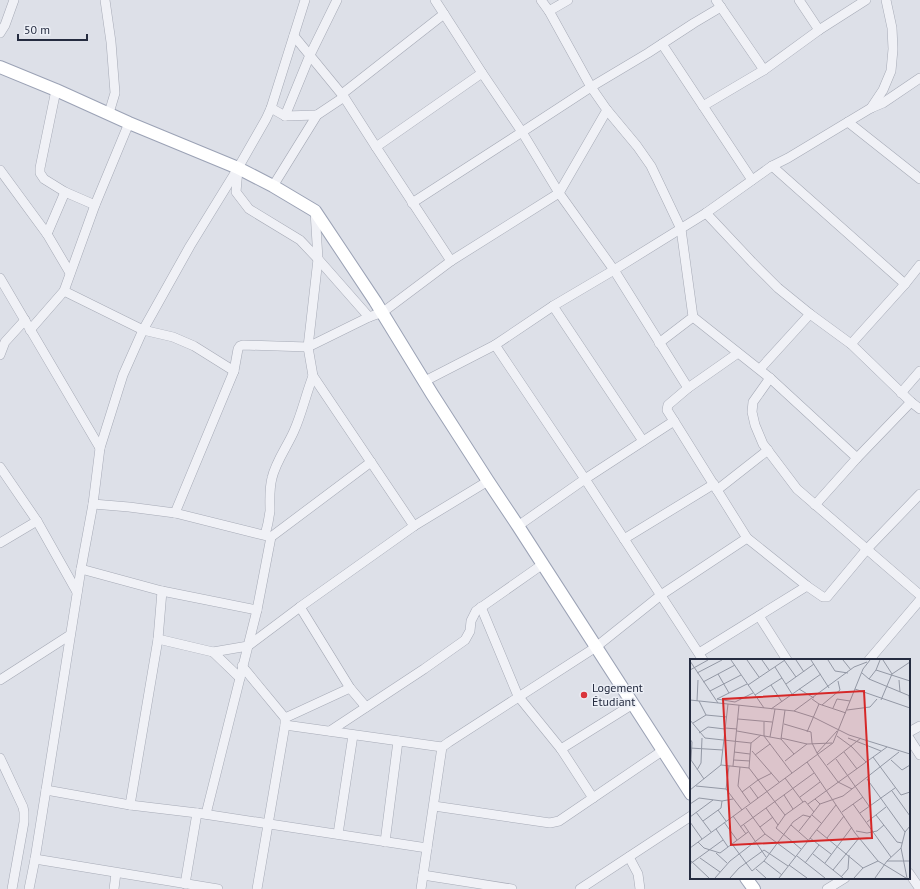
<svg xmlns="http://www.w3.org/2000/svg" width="920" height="889" font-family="'PT Sans',sans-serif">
  <rect width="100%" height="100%" fill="#dde0e8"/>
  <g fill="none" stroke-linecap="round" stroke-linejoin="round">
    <g stroke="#a6aab6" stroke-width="10">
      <g id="minor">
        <path d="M105,0L111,42L115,93L109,113"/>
        <path d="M435,0L482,73L522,132L559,193L614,270L688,388"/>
        <path d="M541,0L549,11L591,87L607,110L637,146L651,166L681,229L693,317L659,343"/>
        <path d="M716,0L764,70"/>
        <path d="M799,0L819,30"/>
        <path d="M549,11L568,0"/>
        <path d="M0,33L5,25L14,0"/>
        <path d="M294,36L344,97L376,147L451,261"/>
        <path d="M662,44L752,180"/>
        <path d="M56,90L40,168V173L44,179L65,192L95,205"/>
        <path d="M342,94L444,14"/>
        <path d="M703,106L764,70L819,30L866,0"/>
        <path d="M271,108L285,116L317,115"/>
        <path d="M871,108L883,90L891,71L893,49L892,28L886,0"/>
        <path d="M285,116L310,55L337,0"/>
        <path d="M848,122L920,179"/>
        <path d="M376,147L482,73"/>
        <path d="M772,166L905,284"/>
        <path d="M238,169L236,192L249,209L300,240L318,259L369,317"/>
        <path d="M0,170L47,234L70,273"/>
        <path d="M273,186L317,115L344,97"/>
        <path d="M412,203L522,132L591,87L648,53L694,23L721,7"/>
        <path d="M315,211L318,259L308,347L313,376L414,526"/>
        <path d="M706,213L752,262L778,288L810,314L851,344L911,402L920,409"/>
        <path d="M47,234L65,192"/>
        <path d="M0,278L100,448"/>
        <path d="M64,291L143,330L173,337L194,346L234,371"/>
        <path d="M553,306L643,441"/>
        <path d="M693,317L770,378L857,458"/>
        <path d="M30,330L64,291L95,205L129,123"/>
        <path d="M851,344L905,284L920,265"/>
        <path d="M495,345L585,479L703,660"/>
        <path d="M0,355L5,342L25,320"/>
        <path d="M760,369L810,314"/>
        <path d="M770,378L753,402L752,412L755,425L763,444L797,489L920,595"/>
        <path d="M425,381L495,345L553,306L614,270L706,213L772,166L788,158L871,108L883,103L920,78"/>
        <path d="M901,393L920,371"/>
        <path d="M674,421L747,538L807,586L823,597H827L867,549L920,494"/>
        <path d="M0,467L37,521L77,592"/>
        <path d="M717,490L768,450"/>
        <path d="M93,504L129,507L175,513L271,537"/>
        <path d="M815,505L857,458L911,402"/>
        <path d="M175,513L234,371L238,349L240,346L243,345L308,347L369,317L383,312L451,261L559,193L607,110"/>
        <path d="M518,526L585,479L674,421L667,410L668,405L688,388L738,353"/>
        <path d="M265,535C267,528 269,519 270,511C270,500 269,489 272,478C276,461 287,447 294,431C302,413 306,394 313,376"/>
        <path d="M624,539L714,484"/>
        <path d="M0,543L37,521"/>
        <path d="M81,569L162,591L257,610"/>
        <path d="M300,607L350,688L366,707"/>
        <path d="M481,607L518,696L561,749L593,798"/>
        <path d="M759,616L787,660"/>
        <path d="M158,639L213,652L248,646L300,607L414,526L488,481"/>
        <path d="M213,652L240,678"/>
        <path d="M699,653L807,586"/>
        <path d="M869,660L920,600"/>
        <path d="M242,666L285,718V725L257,889"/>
        <path d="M0,680L70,635"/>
        <path d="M285,718L350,688"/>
        <path d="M285,725L442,747"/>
        <path d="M330,731L424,669L465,640L470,631L471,621L476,611L543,564"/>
        <path d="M909,732L920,726"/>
        <path d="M909,738L920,755"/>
        <path d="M561,749L633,704"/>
        <path d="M0,758L23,807L24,812V822L12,889"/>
        <path d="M46,790L130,805L197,813L427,848"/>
        <path d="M130,805L158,639L162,591"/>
        <path d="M434,806L550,823L559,821L662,751"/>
        <path d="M206,814L257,610L271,537L371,462"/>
        <path d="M338,834L353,735"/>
        <path d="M385,842L398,741"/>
        <path d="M629,857L638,874L640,889"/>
        <path d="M35,859L218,889"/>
        <path d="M909,873L920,889"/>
        <path d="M423,875L512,889"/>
        <path d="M185,884L197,813"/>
        <path d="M29,889L35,859L81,569L93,504L100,448L123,375L143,330L190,246L238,168L266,119L271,108L305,0"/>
        <path d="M114,889L116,873"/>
        <path d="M421,889L442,747L449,742L596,647L661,595L747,538"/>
        <path d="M580,889L691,816"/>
        <path d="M827,889L845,878"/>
      </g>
    </g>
    <g stroke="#9ba2b5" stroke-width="14">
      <g id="major">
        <path d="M0,67L56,90L129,123L238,168L273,186L315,211L375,301L432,394L488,481L518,526L691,794"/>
        <path d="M746,878L754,889"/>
      </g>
    </g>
    <use href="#minor" stroke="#f0f1f6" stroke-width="9"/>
    <use href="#major" stroke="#fff" stroke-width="12"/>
  </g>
  <circle fill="#da353c" stroke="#eceff6" stroke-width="1.5" cx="584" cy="695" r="4"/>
  <g text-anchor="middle" stroke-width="3" stroke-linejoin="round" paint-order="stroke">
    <g font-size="12" fill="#252c40" stroke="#eceff6" text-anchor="start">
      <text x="592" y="692">Logement<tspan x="592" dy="14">Étudiant</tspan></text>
    </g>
  </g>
  <g transform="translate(690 659)">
    <rect width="220" height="220" fill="#dde0e8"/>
    <path fill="none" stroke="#9398a5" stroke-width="1" d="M41,1L74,49M57,1L69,18M72,1L79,11M94,1L106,18M106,1L114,13M121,1L139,29M138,1L145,12L158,14M153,1L161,11M0,2L28,44M85,8L102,35M0,11L18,1M186,11L220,22M7,14L32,1M172,14L179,20L220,37M28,15L39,34M202,15L220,3M179,20L186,11L190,1M209,21L210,33M13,23L45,6M96,25L124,5M58,26L95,1M81,26L92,43M109,30L124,39M165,30L220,49M20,32L51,16M65,36L92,19M219,36L220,48M27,40L45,43L63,34M27,40L57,25M122,40L129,45L156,54M0,41L104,52L123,58L159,76L220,95M191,41L202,15L193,1M7,42L8,21M9,42L16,56M132,46L150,31L148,22M143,49L147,40L160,42M81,50L131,15M157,51L180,48L187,40M104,52L164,8L177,3M48,60L82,63M0,61L15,79L61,84L71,76M74,63V77L102,114M3,64L16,56L37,58M94,65L121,73L122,84L128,96L148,123L162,130M35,69L47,70M47,72L91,80L104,95M117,73L129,45M9,74L18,68L35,70M147,77L162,88M80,78L85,50M91,79L117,85M158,79L191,92M0,80L2,83L1,101L14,120M91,80L95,51M61,84L59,109L95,156M162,88L176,103M0,89L33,91M62,92L89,123M44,93L60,95M154,93L167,110M127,94L147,72M65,96L80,85M183,98L211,136L220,133M146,100L179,147M44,101L60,102M201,101L212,111L220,106M95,102L117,85L142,84M117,103L165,174L188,202L216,219M31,106L59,109M137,106L171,79M39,107L36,130L52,151M43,107L49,46M50,108L48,127L60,144M7,111L11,104L12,79M95,119L113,143L115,142L124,153M177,120L215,173M6,127L36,130M60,128L68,139M0,131L31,106L38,45M202,132L220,157M52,133L68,121L82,114M94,136L103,150M110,138L130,123M125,140L130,145L153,137L209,93M0,145L9,139L32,142L43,140M118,145L197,88M163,145L201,198M56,149L75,175L106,198M76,149L88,166M28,151L36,162M6,153L21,173M152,153L173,138M170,154L205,129M122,156L131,164M186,156L207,183L212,184M43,157L56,175M0,158L23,141M13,162L31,149L32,142M0,163L12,180M34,163L47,181M177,163L196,148M54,166L76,198M101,166L118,181M50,168L124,114M70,168L83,158M26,170L38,188M127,171L173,209M109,172L130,145M166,172L177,174L187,172L194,166M120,179L141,195M137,179L154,157M8,183L14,189L30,194L58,173M42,185L62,212L74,202L103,163L113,156L121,158M0,189L143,84L173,10L180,1M211,189L217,219M111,190L86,169L95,156L113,143M26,194L37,204M123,195L153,219M107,197L135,219M10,199L30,213M0,201L19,219M74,202L92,216M197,202H220M115,204L129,186M135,204L162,168M0,205L33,181M99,206L117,219M66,210L76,219M143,211L169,179M151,218L158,210L159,196M25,219L40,202L75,175M40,219L49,209L74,191L98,207M89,219L146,146M164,219L173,209L188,202M185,219L197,202L211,189L215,173L220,167"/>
    <path fill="#d62828" fill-opacity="0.15" stroke="#d62828" stroke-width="2" d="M174,32L182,179L41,186L33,40Z"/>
    <rect width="220" height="220" fill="none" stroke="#252c40" stroke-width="2"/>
  </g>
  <path d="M18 34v6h69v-6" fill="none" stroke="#252c40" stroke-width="2"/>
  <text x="24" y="34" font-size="12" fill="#252c40" stroke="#eceff6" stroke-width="3" paint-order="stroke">50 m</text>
</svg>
